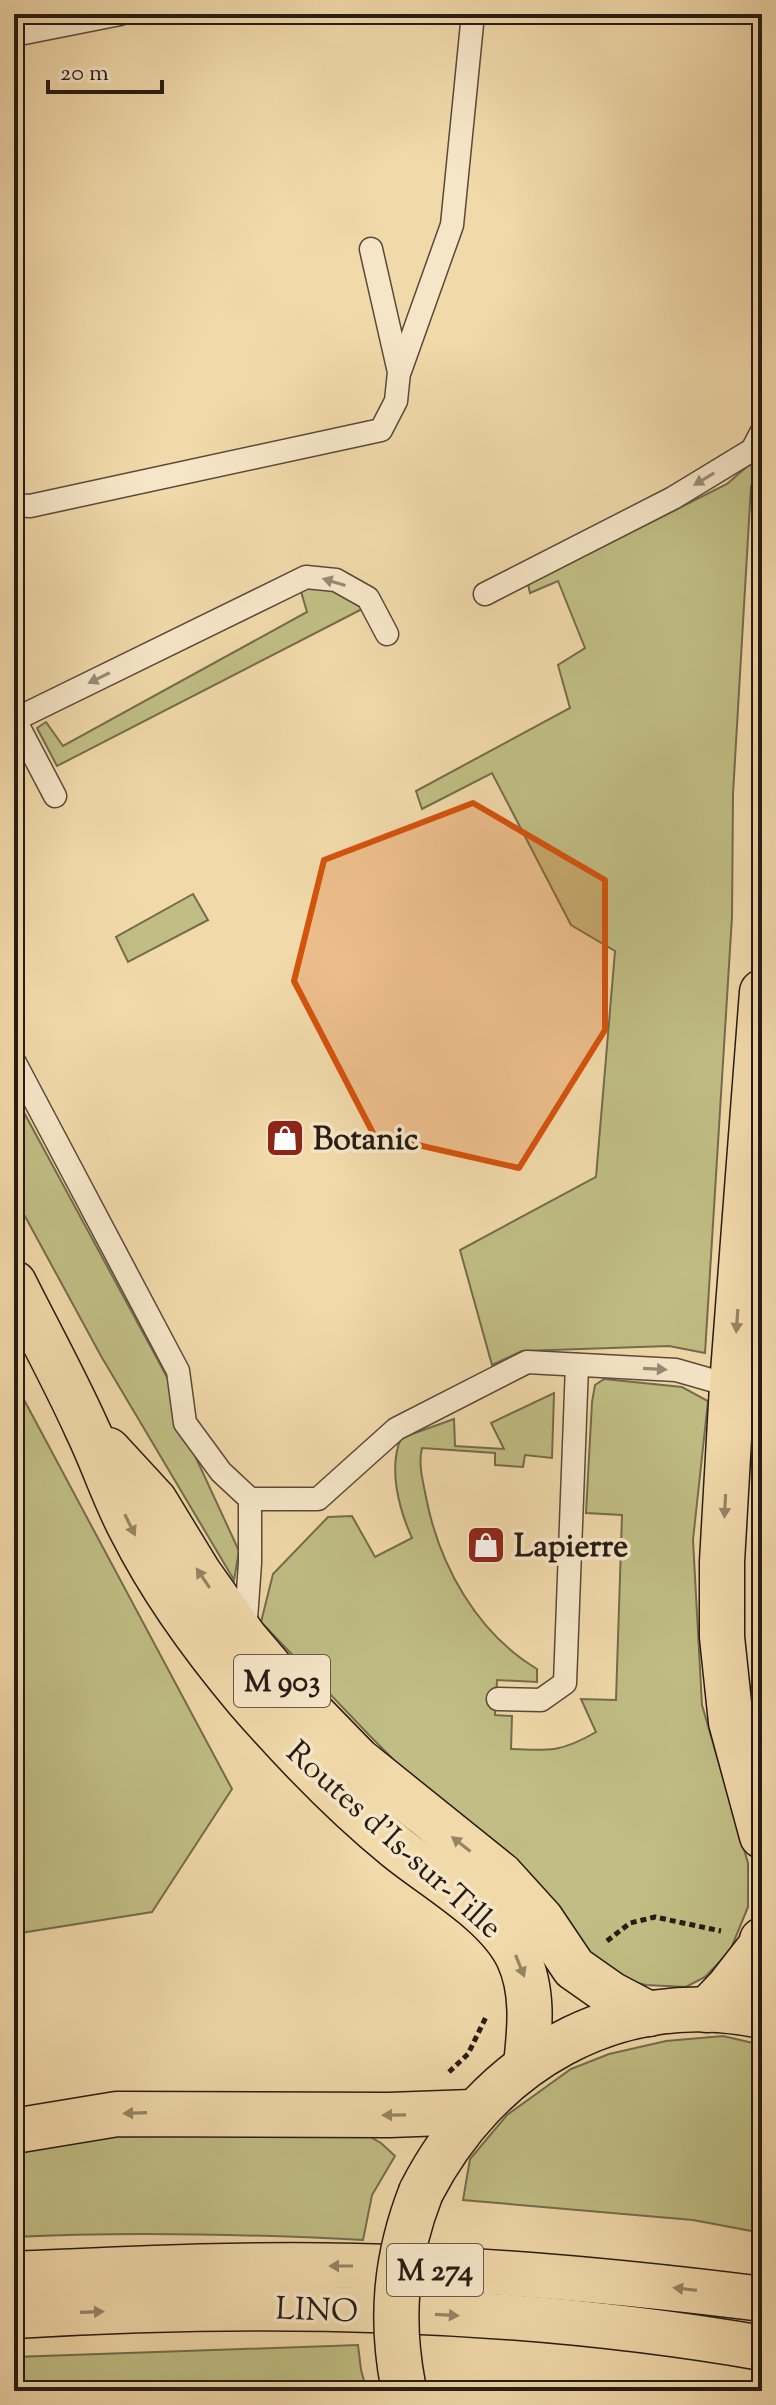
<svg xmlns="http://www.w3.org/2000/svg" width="776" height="2405" font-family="'Sorts Mill Goudy',serif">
  <rect width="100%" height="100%" fill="#f1d9aa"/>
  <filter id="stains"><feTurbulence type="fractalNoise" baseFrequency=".0025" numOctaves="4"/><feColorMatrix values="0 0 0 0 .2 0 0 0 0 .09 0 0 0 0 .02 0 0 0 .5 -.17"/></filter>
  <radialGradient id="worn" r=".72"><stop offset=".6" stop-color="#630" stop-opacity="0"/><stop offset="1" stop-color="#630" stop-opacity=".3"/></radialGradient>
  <g fill="#c0be84" stroke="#746c4c" stroke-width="2">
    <path d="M750,464L758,473L751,486L733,794L732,917L705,1353L669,1346L522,1351L492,1365L460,1250L596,1177L615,951L571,925L492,773L422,809L416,791L570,708L558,665L585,648L558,581L530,593L528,584L727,484Z"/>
    <path d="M317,586L342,590L366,607L57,766L37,728L46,722L63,746L307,612L300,588Z"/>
    <path d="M193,894L208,920L128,962L116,937Z"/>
    <path d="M14,1094L174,1390L173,1408L239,1551L234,1580L101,1356L14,1196Z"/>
    <path d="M604,1379L682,1387L708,1401L693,1540L702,1705L748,1863V1907L730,1951L705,1977L686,1987L646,1985L626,1980L594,1961L370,1736L261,1622L273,1574L328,1517L352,1516L375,1557L412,1538C399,1509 388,1469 401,1438L454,1419L455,1446L504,1449L491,1423L554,1393L552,1458L525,1455L523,1467L495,1465V1453L422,1448C418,1465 423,1481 426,1497C439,1565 477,1633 537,1669V1682L497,1680L495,1715L512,1716L511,1749C549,1751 562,1752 596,1732L581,1699L616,1700L622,1515L586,1513L592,1402L595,1385Z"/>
    <path d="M14,1381L232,1789L152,1912L14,1934Z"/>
    <path d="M723,2036L762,2045V2233L693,2220L463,2200L470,2159L507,2115L571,2069L609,2054L666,2041Z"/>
    <path d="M118,2130L365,2134L381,2143L395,2156L372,2195L363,2240C246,2234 131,2231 14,2237V2150Z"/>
    <path d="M358,2345L361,2370L367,2391H14V2357Z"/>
  </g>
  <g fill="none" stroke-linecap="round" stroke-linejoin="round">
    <g stroke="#5a4a3a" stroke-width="25">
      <g id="lane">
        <path d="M14,35L120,14"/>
        <path d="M400,371L452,225L473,14"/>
        <path d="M14,505L30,506L381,430L396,401L399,372L371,249"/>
        <path d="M485,594L673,498L752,450L762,431"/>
        <path d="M14,718L55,796"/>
        <path d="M16,719L306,577L336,580L368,598L387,634"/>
        <path d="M14,1061L178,1371L185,1423L221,1472L250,1499H318L396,1429L527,1362L676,1370L732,1386"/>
        <path d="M245,1633L250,1563V1499"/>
        <path d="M498,1699L541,1700L565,1683L577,1365"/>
      </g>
    </g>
    <g stroke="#271b14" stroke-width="47">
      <g id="primary">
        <path d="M762,992L732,1386L722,1562V1637L731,1722L762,1836"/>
        <path d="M14,1283C38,1331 65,1380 87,1429C103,1462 114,1497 131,1529C161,1589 204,1648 247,1699C293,1752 343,1804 397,1848C435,1879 497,1913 518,1957C534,1991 530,2029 526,2065"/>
        <path d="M108,1450L155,1501L199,1573L245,1638L285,1685L358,1760L501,1875L541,1919L574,1968L611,1994L649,2014"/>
        <path d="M707,2010L728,1988L760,1947L762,1940"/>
        <path d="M421,2192C488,2062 615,1986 762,2016"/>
      </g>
    </g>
    <g stroke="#271b14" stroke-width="47">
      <g id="highway">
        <path d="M14,2131L117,2114L389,2115L472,2112"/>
        <path d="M14,2274C127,2269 242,2263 355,2266C491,2269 627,2282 762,2299"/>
        <path d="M14,2316C259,2301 520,2306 762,2348"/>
      </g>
    </g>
    <g stroke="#271b14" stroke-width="5" stroke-dasharray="6 4" stroke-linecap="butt">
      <path d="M607,1941L630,1923L655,1917L721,1931"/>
      <path d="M449,2072L468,2054L487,2015"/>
    </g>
    <use href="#lane" stroke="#f6e6c8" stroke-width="22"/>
    <use href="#primary" stroke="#f1d9aa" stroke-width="44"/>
    <use href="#highway" stroke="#f1d9aa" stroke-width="44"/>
    <g stroke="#271b14" stroke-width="47" stroke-linecap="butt">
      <path id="primary-bridge" d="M403,2385C390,2317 396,2256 421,2192"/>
    </g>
    <use href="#primary-bridge" stroke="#f1d9aa" stroke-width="44"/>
  </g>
  <defs><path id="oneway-solid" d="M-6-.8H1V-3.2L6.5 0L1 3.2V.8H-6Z" transform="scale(2)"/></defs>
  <g fill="#998b77">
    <use href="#oneway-solid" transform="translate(704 479) rotate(149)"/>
    <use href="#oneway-solid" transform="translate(334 582) rotate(-163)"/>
    <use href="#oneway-solid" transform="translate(99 678) rotate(154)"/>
    <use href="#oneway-solid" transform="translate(655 1369) rotate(3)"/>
  </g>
  <g fill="#968466">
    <use href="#oneway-solid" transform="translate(737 1321) rotate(94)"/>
    <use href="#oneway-solid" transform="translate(725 1506) rotate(93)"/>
    <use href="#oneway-solid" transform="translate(130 1525) rotate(64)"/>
    <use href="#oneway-solid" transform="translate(203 1578) rotate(-124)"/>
    <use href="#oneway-solid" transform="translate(461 1844) rotate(-142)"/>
    <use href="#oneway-solid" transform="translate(520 1966) rotate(68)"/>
    <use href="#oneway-solid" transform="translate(135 2113) rotate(178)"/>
    <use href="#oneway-solid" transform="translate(394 2115) rotate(179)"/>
    <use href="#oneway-solid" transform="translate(341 2266) rotate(180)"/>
    <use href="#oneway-solid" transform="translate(685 2289) rotate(-173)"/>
    <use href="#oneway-solid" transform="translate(92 2312) rotate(-2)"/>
    <use href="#oneway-solid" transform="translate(447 2315) rotate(3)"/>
  </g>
  <path fill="#d5530d" fill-opacity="0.2" stroke="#d5530d" stroke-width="6" stroke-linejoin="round" d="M473,803L605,880V1030L519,1168L374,1135L294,981L324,860Z"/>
  <defs>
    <g id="shop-square" transform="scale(2)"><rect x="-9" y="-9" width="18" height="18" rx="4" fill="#8f2418" stroke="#f6e6c8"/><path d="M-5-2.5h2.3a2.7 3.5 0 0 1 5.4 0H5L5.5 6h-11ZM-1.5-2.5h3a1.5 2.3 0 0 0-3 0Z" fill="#fff"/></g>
  </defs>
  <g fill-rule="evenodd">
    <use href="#shop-square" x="285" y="1138"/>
    <use href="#shop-square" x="486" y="1545"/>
  </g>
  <g text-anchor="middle" stroke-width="7" stroke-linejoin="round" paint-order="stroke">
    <g fill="#f6e6c8" stroke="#65584a" stroke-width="2">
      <rect x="234" y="1655" width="96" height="52" rx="6"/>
      <rect x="387" y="2244" width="96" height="52" rx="6"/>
    </g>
    <g font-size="30" font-weight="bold" fill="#271b14">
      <text x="282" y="1691">M 903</text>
      <text x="435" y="2280">M 274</text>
    </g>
    <g font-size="32" font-weight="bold" fill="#271b14" stroke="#f6e6c8" text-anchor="start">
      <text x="313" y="1149">Botanic</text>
      <text x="514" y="1556">Lapierre</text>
    </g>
    <g font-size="32" fill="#271b14" stroke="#f6e6c8">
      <text transform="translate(395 1839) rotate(42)" y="11">Routes d'Is-sur-Tille</text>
      <text transform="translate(317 2309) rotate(2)" y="11">LINO</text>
    </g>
  </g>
  <rect width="776" height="2405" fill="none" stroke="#f1d9aa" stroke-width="48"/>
  <rect x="16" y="16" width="744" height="2373" fill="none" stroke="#271b14" stroke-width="4"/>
  <rect x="24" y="24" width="728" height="2357" fill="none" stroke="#271b14" stroke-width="2"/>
  <path d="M48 80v12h114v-12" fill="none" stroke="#271b14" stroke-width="4"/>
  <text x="60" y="80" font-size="24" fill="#271b14" stroke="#f6e6c8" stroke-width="6" paint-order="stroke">20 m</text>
  <rect width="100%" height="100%" filter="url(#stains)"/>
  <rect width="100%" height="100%" fill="url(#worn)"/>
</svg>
